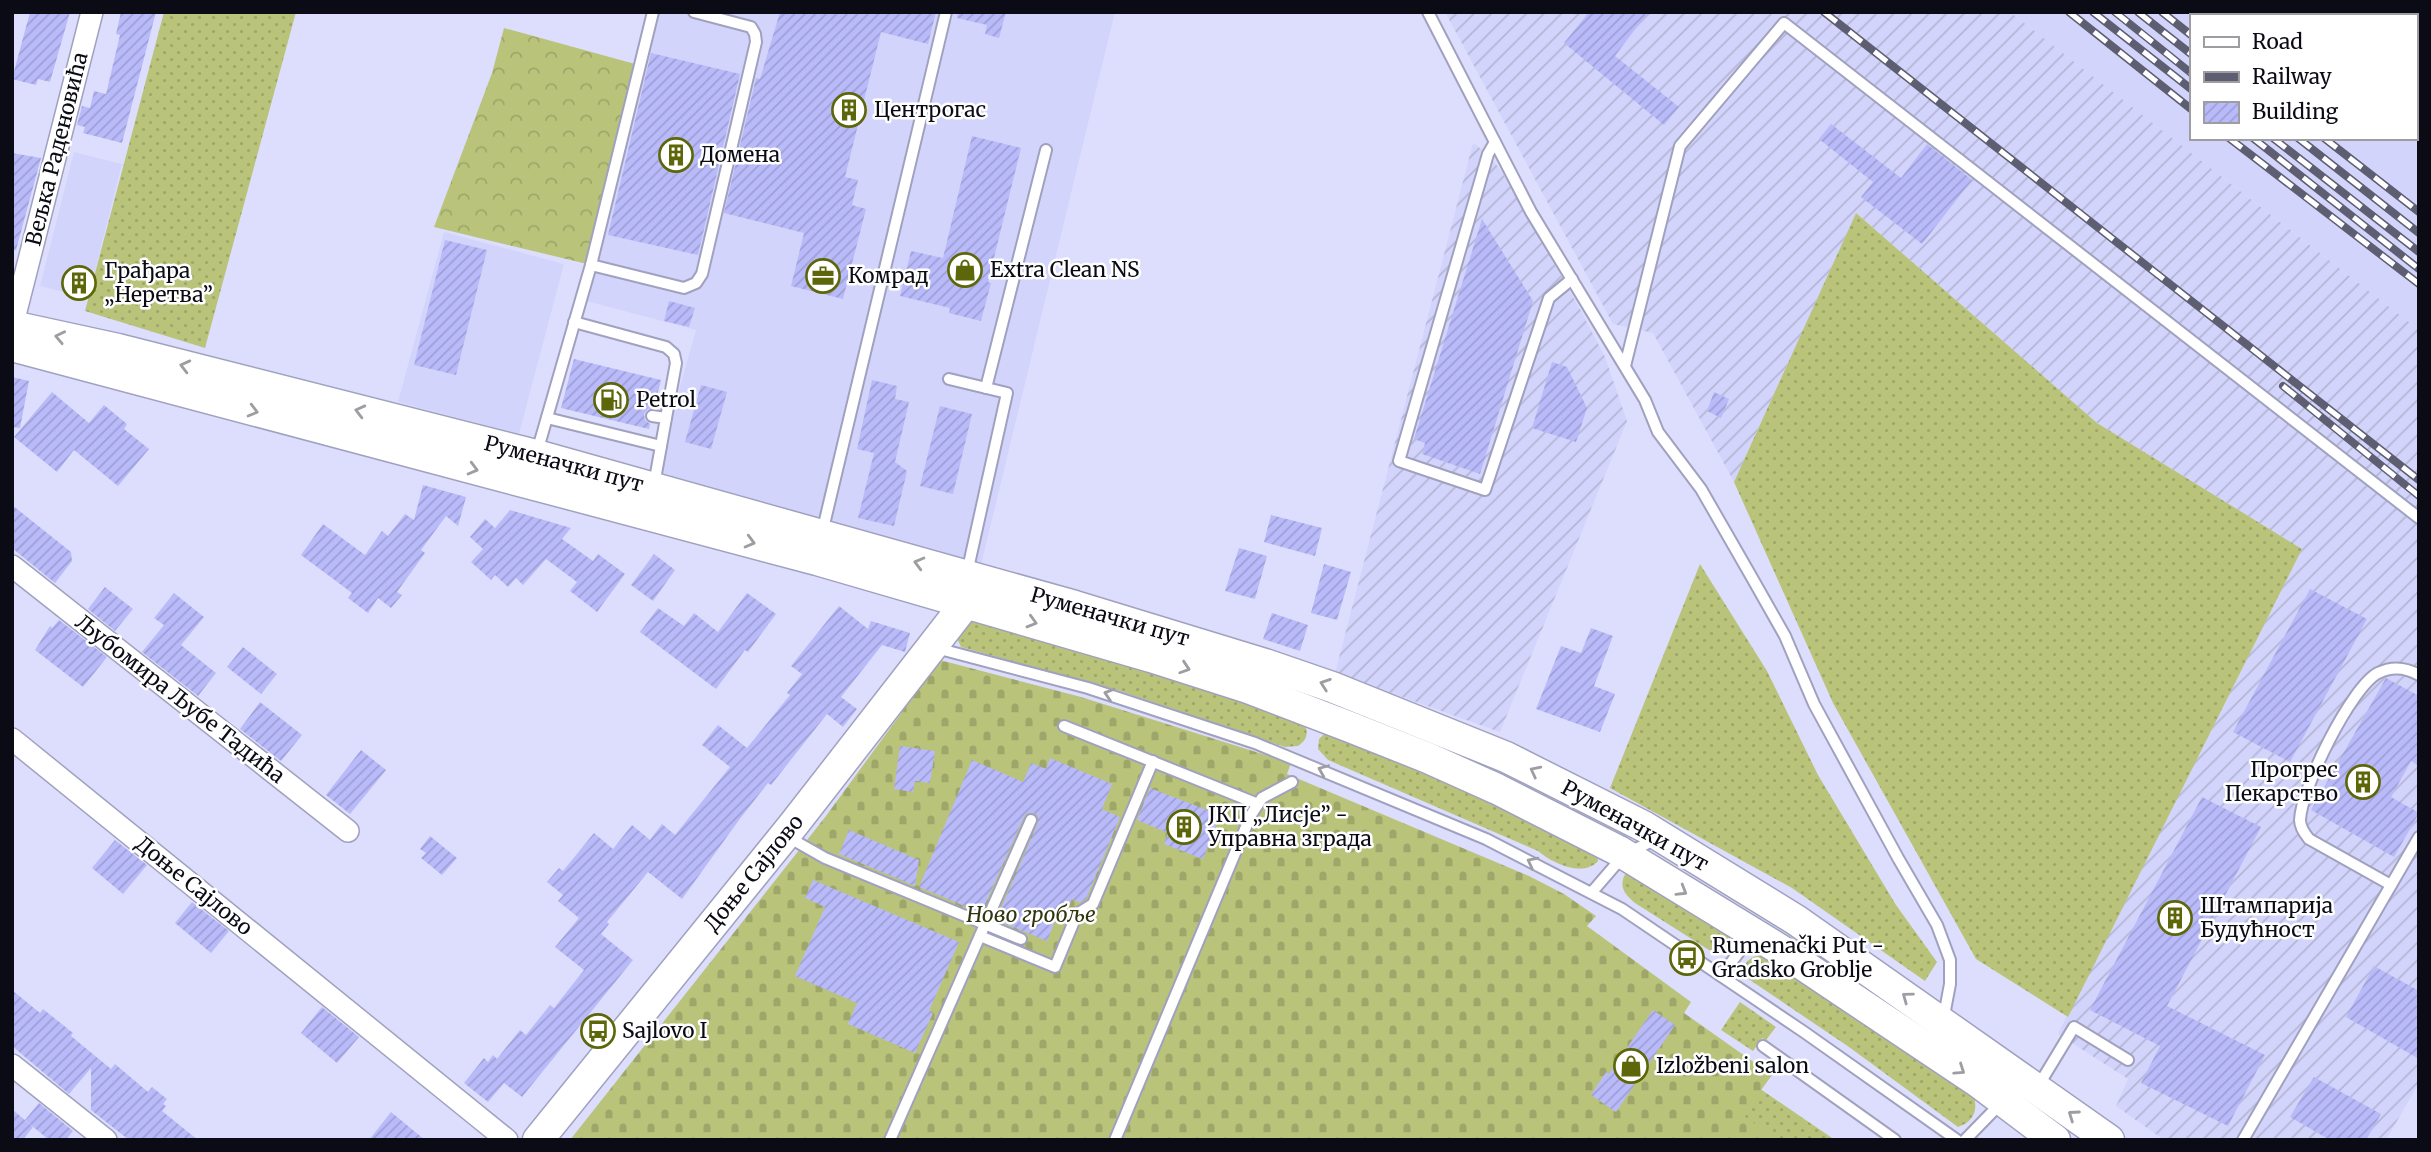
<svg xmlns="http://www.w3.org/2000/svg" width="2431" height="1152" font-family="Merriweather,serif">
  <defs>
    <pattern id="industrial-furrows" width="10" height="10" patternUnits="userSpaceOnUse" patternTransform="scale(1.75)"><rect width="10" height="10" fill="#d3d4fb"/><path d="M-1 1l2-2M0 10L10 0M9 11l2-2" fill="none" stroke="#b4b5d6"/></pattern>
    <pattern id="grass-dots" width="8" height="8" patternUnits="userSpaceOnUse" patternTransform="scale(1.75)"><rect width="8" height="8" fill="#b9c47a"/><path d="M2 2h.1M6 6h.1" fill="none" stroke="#9ea769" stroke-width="1.8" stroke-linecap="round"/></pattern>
    <pattern id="forest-crowns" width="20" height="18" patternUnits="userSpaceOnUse" patternTransform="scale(1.75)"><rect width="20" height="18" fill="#b9c47a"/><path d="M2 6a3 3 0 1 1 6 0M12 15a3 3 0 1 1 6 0" fill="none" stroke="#9ea769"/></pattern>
    <pattern id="cemetery-stones" width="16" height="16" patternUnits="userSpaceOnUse" patternTransform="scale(1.75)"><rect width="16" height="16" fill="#b9c47a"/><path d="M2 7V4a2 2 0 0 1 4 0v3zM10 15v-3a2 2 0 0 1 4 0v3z" fill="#9ea769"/></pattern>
    <pattern id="building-hatch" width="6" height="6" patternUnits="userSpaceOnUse" patternTransform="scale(1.75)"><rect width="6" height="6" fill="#b9baf9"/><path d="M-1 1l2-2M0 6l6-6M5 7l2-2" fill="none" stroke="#9e9fd5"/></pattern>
  </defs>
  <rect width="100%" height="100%" fill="#dddefe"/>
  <g fill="#d3d4fb" fill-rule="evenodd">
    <path d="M647,12H1115L981,565L656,471L696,330L579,299Z"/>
    <path d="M2010,12H2419V330L2310,245ZM2191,16H2415V138H2191Z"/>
    <path d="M74,152L122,164L88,298L40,286Z"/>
    <path d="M444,232L564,264L519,434L398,402Z"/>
  </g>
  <g fill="url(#industrial-furrows)">
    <path d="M1445,12H2010L2419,330V1083L2386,1140H2164L2116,1106L2128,1079L2058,1034L2302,549L2097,423L1856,213L1734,482L1653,333L1613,324Z"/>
    <path d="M1473,143L1488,154L1502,172L1581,311L1605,357L1627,421L1500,732L1335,673Z"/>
  </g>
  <g fill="url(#grass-dots)">
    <path d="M164,12H296L205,348L85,311Z"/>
    <path d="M1856,213L2097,423L2302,549L2068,1017L1976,959L1833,703L1734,482Z"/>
    <path d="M1700,564L1767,671L1818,775L1896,905L1937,962L1925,981L1792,888L1610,788Z"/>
    <path d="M969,619L1102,653L1303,721C1309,731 1308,740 1298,746L1285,747L1117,690L961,647L956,636Z"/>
    <path d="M1326,732L1411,762L1597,854L1598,861C1583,878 1552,863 1538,851L1328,760L1318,749L1319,739Z"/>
    <path d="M1627,871L1739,938L1737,945L1719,952L1709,950L1635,903C1623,893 1618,885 1627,871Z"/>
    <path d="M1762,955L1974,1097C1978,1111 1973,1122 1958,1127L1849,1047L1747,978L1743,972C1745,961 1751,956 1762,955Z"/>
    <path d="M1740,1002L1776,1027L1766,1040L1762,1038L1753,1051L1721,1030Z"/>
    <path d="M1753,1084L1835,1140H1715Z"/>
  </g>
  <path fill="url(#forest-crowns)" d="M504,28L635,64L587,264L434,227L492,73Z"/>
  <path fill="url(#cemetery-stones)" d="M940,660L1081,697L1291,763L1287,774L1529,876L1564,894L1596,916L1587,926L1691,1002L1684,1013L1772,1075L1743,1115L1777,1140H570L826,816Z"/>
  <g fill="url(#building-hatch)">
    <path d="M30,12H70L50,82L38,79L36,85L12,79Z"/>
    <path d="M121,12H156L122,143L83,133L85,127L77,125L82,106L90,108L94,91L106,94L120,35L116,34Z"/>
    <path d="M780,12H936L928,44L881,32L845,177L858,180L852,205L866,209L843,299L791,286L804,233L724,213L756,78L760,79Z"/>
    <path d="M958,12H1006L999,38L985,34L987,25L957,18Z"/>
    <path d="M1589,12H1648L1615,56L1679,107L1664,125L1564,43Z"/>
    <path d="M651,53L740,74L698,255L608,235Z"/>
    <path d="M1831,124L1901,178L1927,144L1972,180L1922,244L1861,197L1873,182L1819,139Z"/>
    <path d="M972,136L1021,148L988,282L991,283L981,321L949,313L950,308L900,296L911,251L943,258Z"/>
    <path d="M12,153L41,158L16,250H12Z"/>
    <path d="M1482,219L1533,301L1480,474L1422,454L1425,443L1414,439Z"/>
    <path d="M445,240L487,250L456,375L414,365Z"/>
    <path d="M69,267L94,274L88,298L63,292Z"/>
    <path d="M669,301L695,308L689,327L664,321Z"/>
    <path d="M574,359L661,380L654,408L648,409L644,414L645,420L650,424L649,429L561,408Z"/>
    <path d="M1552,362L1567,367L1587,408L1576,442L1532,428Z"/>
    <path d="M12,377L29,381L20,428L12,427Z"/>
    <path d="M872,380L897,386L895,399L909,402L895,462L907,471L894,526L858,518L874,453L857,449Z"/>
    <path d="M701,385L727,392L711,449L685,442Z"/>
    <path d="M52,392L89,423L104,405L127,424L124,429L149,449L118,486L74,450L57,472L14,437Z"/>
    <path d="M1714,392L1729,399L1721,418L1707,411Z"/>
    <path d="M940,406L972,414L953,494L920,486Z"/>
    <path d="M423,485L466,497L458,526L446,516L421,550L425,553L397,592L402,595L391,608L378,598L368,613L348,598L352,593L301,555L323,524L365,555L382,531L388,536L405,514L414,520Z"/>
    <path d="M12,505L71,552L72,561L55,583L12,548Z"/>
    <path d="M510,510L571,528L562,539L593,561L598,554L625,574L597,612L570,591L577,582L546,559L523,585L516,578L508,587L495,575L491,580L471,562L483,549L470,537L485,519L495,528Z"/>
    <path d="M1271,515L1322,528L1315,556L1264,542Z"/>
    <path d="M1239,548L1267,556L1255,599L1225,591Z"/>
    <path d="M654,554L675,570L653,601L631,585Z"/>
    <path d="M1324,564L1351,572L1337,620L1311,613Z"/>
    <path d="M105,587L133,609L115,631L88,609Z"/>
    <path d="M2310,589L2367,619L2290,762L2233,732Z"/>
    <path d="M174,593L204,617L181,645L216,673L198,696L142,652L164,625L154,618Z"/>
    <path d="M747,593L776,614L748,652L745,650L716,689L640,632L658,608L684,626L694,613L718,632Z"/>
    <path d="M839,606L868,629L871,621L910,633L905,652L882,645L841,697L857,709L843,727L827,714L771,785L768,783L739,820L682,899L648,872L607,922L609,924L601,934L633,960L522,1097L504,1083L488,1102L464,1083L484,1058L488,1062L493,1055L497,1059L520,1030L526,1035L550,1005L554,1008L584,970L555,947L579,918L558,901L563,895L547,882L559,868L563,871L594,833L613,849L632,825L650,840L662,824L675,835L730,767L702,745L718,725L747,748L790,695L787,693L802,674L791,666Z"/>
    <path d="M1272,613L1308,625L1300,651L1263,639Z"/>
    <path d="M59,620L107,657L83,687L35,650L50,626L52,628Z"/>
    <path d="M1591,628L1613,636L1594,686L1615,694L1600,732L1536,709L1561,646L1581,653Z"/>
    <path d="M243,647L277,674L261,694L227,667Z"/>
    <path d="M2386,678L2419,696V766L2411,761L2391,797L2419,813L2394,857L2311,810Z"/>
    <path d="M260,702L302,735L281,761L240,729Z"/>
    <path d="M900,746L935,751L930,783L915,781L913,792L894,789Z"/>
    <path d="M361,750L386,770L350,814L326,795Z"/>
    <path d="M1050,758L1112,784L1102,809L1120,817L1086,899L1080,903L1072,899L1066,914L1059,911L1047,941L996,920L1038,823V816L1034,813H1027L1024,817L981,913L919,887L972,760L1023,782L1031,763L1046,769Z"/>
    <path d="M1150,788L1220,815L1203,859L1164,844L1168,833L1137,820Z"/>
    <path d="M2202,797L2261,827L2167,1006L2265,1055L2228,1126L2141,1083L2160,1046L2090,1010Z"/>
    <path d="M849,830L919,860L915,886L839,854Z"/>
    <path d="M430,836L457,858L442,875L421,858L426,853L420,849Z"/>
    <path d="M115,840L147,865L123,894L92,868Z"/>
    <path d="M813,880L959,942L929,1011L933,1013L915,1053L848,1024L857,1003L795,976L825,907L805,898Z"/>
    <path d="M192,902L229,931L211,953L175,923Z"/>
    <path d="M2374,966L2419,991V1059L2346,1017Z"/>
    <path d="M12,990L40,1013L43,1009L73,1033L71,1036L111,1069L115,1064L148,1092L152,1087L167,1099L163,1104L166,1106L162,1111L198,1140H129L91,1110V1068L69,1094L56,1083L12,1046Z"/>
    <path d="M322,1007L359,1037L337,1063L301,1033Z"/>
    <path d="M1653,1010L1675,1025L1616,1112L1591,1095L1606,1072L1609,1074Z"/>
    <path d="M2314,1077L2381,1114L2366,1140H2330L2290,1117Z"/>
    <path d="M39,1103L73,1131L66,1140H49L25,1120Z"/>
    <path d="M12,1109L33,1127L23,1140H12Z"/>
    <path d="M391,1112L425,1140H369Z"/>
  </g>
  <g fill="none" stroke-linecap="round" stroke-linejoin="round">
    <g stroke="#a0a1bf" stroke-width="14">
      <g id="lane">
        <path d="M1428,12L1531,212L1645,400L1658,432L1701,489L1751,576L1785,636L1814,704L1898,858L1937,925L1950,960V984L1943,1021"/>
        <path d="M1495,142L1488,154L1399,461L1485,490L1549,298L1572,279"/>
        <path d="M591,265L653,12"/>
        <path d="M574,322L666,347L674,354L676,363L666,418"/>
        <path d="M1625,366L1680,146L1784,23L2419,518"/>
        <path d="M949,379L1007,393L967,573"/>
        <path d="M986,388L1046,150"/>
        <path d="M652,416L666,418L654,485"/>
        <path d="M547,418L661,446"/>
        <path d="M537,452L591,265L684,288L696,283L702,274L756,42L755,34L751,27L694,12"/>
        <path d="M822,533L946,12"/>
        <path d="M936,648L1088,688L1255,743L1486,839L1622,909L1804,1032L1957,1140"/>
        <path d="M1064,726L1258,804"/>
        <path d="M788,837L825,858L1021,939"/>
        <path d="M2391,885L2309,839C2304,833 2300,827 2300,820C2301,789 2351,687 2378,673C2392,666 2405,667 2419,675"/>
        <path d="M1592,892L1624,855L1656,839"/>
        <path d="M980,936L1055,967L1077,914L1093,904L1153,761"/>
        <path d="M1721,976L1751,936"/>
        <path d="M1763,1046L1895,1140"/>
        <path d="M2037,1088L2074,1027L2128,1060"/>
        <path d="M890,1140L1031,820"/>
        <path d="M1115,1140L1251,815L1262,798L1292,782"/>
        <path d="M1965,1140L2002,1102"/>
        <path d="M2243,1140L2419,837"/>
      </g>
    </g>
    <g stroke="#a0a1bf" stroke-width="24">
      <g id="street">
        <path d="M12,327L92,12"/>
        <path d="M12,566L348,831"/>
        <path d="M12,739L507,1140"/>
        <path d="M12,1065L106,1140"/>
      </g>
    </g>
    <g stroke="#a0a1bf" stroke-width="33">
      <g id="secondary">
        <path d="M12,326L118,349L536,455L1075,606L1265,664L1332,687L1506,757L1645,827L1796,920L2109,1140"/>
        <path d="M12,346L817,560L1151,657L1248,688L1350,727L1428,758L1497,789L1619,851L1779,949L1978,1082L2055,1140"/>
        <path d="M538,1140L794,824L966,603"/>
      </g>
    </g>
    <use href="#lane" stroke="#fff" stroke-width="10"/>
    <use href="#street" stroke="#fff" stroke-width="21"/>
    <use href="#secondary" stroke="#fff" stroke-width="30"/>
    <g stroke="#5d5e71" stroke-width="8">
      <g id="rail">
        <path d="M1824,12L2419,480"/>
        <path d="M2069,12L2191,109"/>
        <path d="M2093,12L2191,89"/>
        <path d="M2115,12L2191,73"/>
        <path d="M2138,12L2191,54"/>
        <path d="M2162,12L2191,35"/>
        <path d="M2229,138L2419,284"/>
        <path d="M2253,138L2419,269"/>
        <path d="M2273,138L2419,252"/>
        <path d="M2298,138L2419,233"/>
        <path d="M2324,138L2419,212"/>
        <path d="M2283,386L2419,496"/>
      </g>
    </g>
    <use href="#rail" stroke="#fff" stroke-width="5" stroke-dasharray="16" stroke-linecap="butt"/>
  </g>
  <defs><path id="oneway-chevron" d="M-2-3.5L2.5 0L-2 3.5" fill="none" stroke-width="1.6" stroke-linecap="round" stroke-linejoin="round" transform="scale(1.75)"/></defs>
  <g stroke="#9d9da2">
    <use href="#oneway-chevron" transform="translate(60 337) rotate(-168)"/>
    <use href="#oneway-chevron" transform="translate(185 366) rotate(-166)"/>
    <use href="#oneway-chevron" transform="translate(253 411) rotate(15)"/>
    <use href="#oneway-chevron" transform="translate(360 411) rotate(-166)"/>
    <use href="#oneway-chevron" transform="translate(473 469) rotate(15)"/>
    <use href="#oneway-chevron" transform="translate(750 542) rotate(15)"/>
    <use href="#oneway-chevron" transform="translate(919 563) rotate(-165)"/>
    <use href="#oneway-chevron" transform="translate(1032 622) rotate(16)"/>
    <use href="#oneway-chevron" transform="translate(1185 668) rotate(18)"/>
    <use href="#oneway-chevron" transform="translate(1325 684) rotate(-161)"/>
    <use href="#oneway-chevron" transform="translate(1109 694) rotate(-162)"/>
    <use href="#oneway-chevron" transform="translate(1323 770) rotate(-157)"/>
    <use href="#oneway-chevron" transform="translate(1535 771) rotate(-153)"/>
    <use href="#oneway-chevron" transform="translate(1532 862) rotate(-153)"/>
    <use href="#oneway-chevron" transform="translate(1682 891) rotate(31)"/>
    <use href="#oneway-chevron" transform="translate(1907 997) rotate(-144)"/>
    <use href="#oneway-chevron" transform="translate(1960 1070) rotate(34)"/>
    <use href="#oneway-chevron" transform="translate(2073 1115) rotate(-145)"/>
  </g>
  <defs>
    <g id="building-ring" transform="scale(1.75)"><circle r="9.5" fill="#fff" stroke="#5d6608" stroke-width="1.5"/><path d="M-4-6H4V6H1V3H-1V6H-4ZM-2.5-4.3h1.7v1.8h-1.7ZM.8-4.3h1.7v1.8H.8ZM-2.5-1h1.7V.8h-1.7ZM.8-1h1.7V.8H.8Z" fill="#5d6608"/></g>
    <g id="shop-ring" transform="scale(1.75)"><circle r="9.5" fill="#fff" stroke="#5d6608" stroke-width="1.5"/><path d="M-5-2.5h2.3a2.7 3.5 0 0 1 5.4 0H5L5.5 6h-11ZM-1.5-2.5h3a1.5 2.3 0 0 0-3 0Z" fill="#5d6608"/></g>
    <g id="office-ring" transform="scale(1.75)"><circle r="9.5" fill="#fff" stroke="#5d6608" stroke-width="1.5"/><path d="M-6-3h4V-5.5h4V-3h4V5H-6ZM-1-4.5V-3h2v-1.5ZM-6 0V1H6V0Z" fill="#5d6608"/></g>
    <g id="fuel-ring" transform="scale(1.75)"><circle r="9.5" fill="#fff" stroke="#5d6608" stroke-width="1.5"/><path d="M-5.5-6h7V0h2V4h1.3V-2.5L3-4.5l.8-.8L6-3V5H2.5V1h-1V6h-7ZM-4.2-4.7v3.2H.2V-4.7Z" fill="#5d6608"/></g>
    <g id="bus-ring" transform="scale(1.75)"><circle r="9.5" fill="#fff" stroke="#5d6608" stroke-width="1.5"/><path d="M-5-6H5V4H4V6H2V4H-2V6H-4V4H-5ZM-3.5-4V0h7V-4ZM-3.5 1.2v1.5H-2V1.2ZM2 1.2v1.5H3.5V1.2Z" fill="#5d6608"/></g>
  </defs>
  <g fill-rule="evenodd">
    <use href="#building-ring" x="849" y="110"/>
    <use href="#building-ring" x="676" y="155"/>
    <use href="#shop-ring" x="965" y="270"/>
    <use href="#office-ring" x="823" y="276"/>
    <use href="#building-ring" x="79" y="283"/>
    <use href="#fuel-ring" x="611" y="400"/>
    <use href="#building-ring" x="2363" y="782"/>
    <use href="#building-ring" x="1184" y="827"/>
    <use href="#building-ring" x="2175" y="918"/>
    <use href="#bus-ring" x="1687" y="958"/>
    <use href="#bus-ring" x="598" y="1031"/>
    <use href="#shop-ring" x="1631" y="1066"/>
  </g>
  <g text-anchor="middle" stroke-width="5" stroke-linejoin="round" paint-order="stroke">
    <g font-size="21" fill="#0b0b16" stroke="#fff" text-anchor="start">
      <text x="874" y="117">Центрогас</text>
      <text x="700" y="162">Домена</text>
      <text x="990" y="277">Extra Clean NS</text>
      <text x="104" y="278">Грађара<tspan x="104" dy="24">„Неретва”</tspan></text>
      <text x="848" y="283">Комрад</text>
      <text x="636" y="407">Petrol</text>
      <text x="2338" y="777" text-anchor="end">Прогрес<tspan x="2338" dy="24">Пекарство</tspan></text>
      <text x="1208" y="822">ЈКП „Лисје” -<tspan x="1208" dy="24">Управна зграда</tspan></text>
      <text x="2200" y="913">Штампарија<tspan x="2200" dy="24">Будућност</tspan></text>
      <text x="1712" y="953">Rumenački Put -<tspan x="1712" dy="24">Gradsko Groblje</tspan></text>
      <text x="622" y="1038">Sajlovo I</text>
      <text x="1656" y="1073">Izložbeni salon</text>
    </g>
    <g font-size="21" fill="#0b0b16" stroke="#fff">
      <text transform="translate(57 149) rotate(-76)" y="7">Вељка Раденовића</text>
      <text transform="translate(564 464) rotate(15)" y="7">Руменачки пут</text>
      <text transform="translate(1110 617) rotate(16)" y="7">Руменачки пут</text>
      <text transform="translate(180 699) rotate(38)" y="7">Љубомира Љубе Тадића</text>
      <text transform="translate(1635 826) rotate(29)" y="7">Руменачки пут</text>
      <text transform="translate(754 873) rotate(-51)" y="7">Доње Сајлово</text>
      <text transform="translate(194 886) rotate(39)" y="7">Доње Сајлово</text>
    </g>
    <g font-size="21" font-style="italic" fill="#303510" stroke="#fff">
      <text x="1031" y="922">Ново гробље</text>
    </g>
  </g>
  <rect width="2431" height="1152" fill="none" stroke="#0b0b16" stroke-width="28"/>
  <rect x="2190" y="14" width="228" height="126" fill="#ffffff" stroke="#9d9da2" stroke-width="2"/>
  <rect x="2204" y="37" width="35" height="10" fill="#ffffff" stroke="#9d9da2" stroke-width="2"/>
  <text x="2252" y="49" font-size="21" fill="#0b0b16">Road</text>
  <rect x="2204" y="72" width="35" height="10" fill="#5d5e71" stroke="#9d9da2" stroke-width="2"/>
  <text x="2252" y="84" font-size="21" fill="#0b0b16">Railway</text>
  <rect x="2204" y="102" width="35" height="21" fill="url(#building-hatch)" stroke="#9d9da2" stroke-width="2"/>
  <text x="2252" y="119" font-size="21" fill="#0b0b16">Building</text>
</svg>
